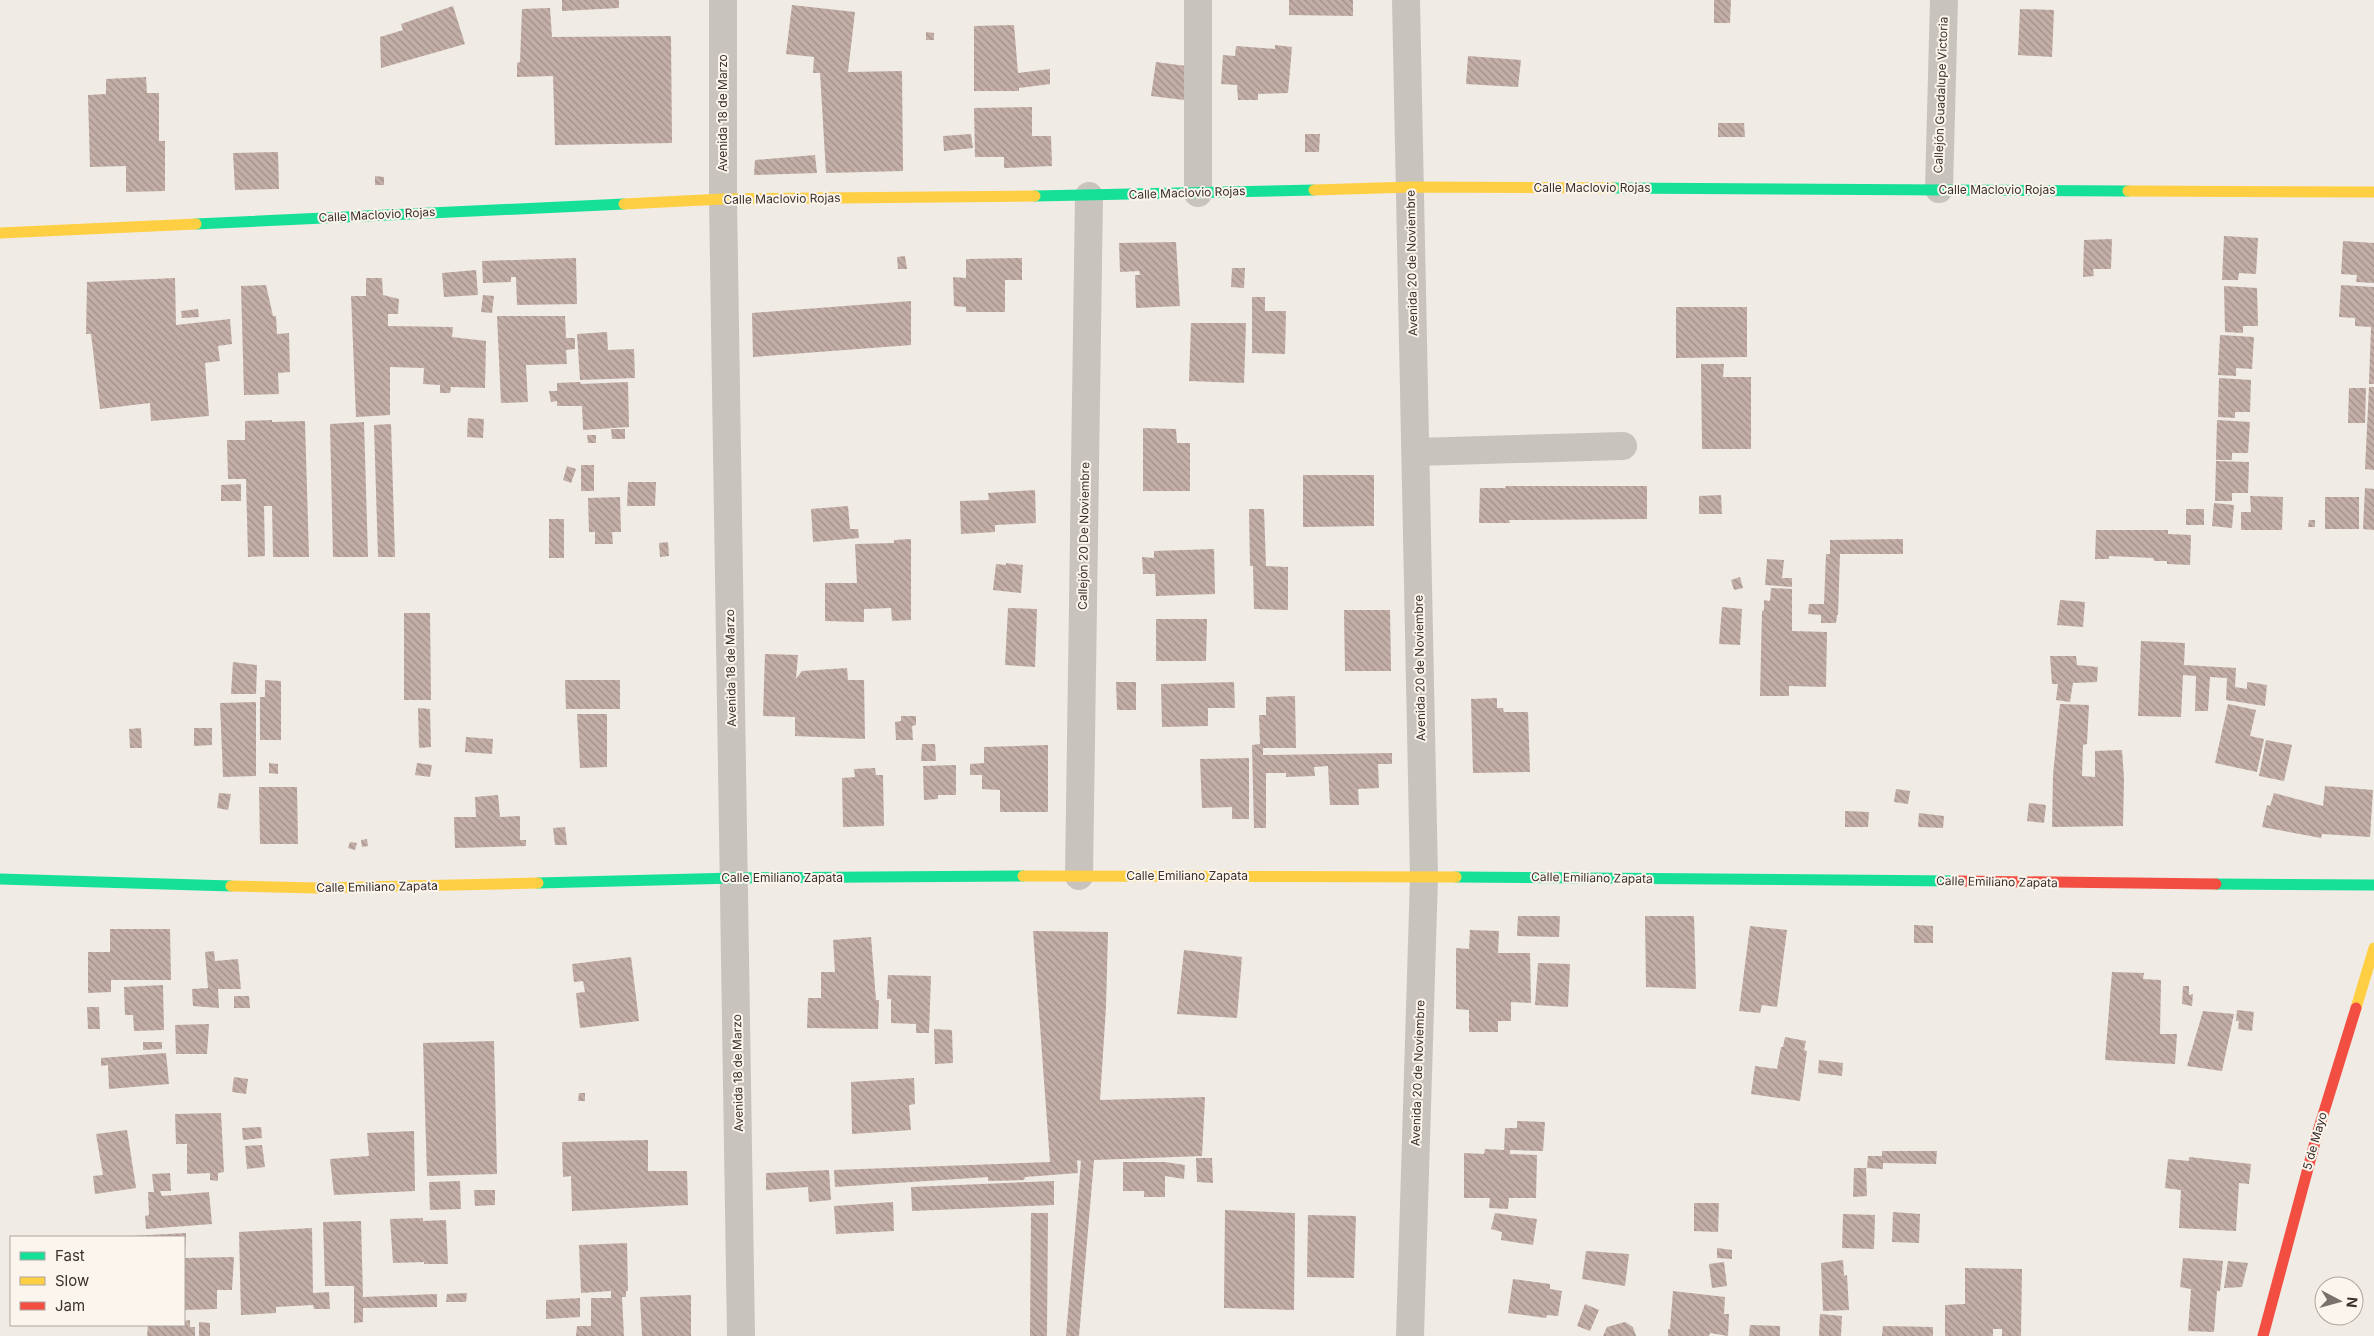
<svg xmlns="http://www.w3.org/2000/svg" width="2374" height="1336" font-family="Inter,sans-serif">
  <defs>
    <pattern id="building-back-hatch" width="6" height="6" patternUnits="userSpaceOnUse" patternTransform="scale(1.25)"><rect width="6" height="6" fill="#c3afa7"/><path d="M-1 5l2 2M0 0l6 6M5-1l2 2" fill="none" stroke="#a08f88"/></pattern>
  </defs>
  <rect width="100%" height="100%" fill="#f0ebe5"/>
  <g fill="url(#building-back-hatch)">
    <path d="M562,0H619V8L562,11Z"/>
    <path d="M1289,0H1353V16L1289,15Z"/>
    <path d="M1714,0H1731L1730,23H1714Z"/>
    <path d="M792,5L855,12L848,72L902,71L903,171L826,173L820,73H813L814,57L786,54Z"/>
    <path d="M453,6L465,44L381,68L380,37L403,30L401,24Z"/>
    <path d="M550,8L552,37L671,36L672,143L555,145L553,76L517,77V63L520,62L522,9Z"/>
    <path d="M2020,9L2054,10L2052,57L2018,55Z"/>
    <path d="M1014,25L1018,73L1050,69V84L1019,88V91H974V26Z"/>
    <path d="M926,32L934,33V40H926Z"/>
    <path d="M1275,45L1292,47L1288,93L1258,94V100H1238L1237,85L1221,84L1223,55L1235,56L1236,46L1275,49Z"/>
    <path d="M1468,56L1521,60L1518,87L1466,84Z"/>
    <path d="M1156,62L1194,67L1186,79L1184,100L1151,96Z"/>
    <path d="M146,77L147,93H159V141H165V191L126,192V166L90,167L88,95L106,94V79Z"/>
    <path d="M1032,107V136H1051L1052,166L1004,168V157H975L974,108Z"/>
    <path d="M1718,123H1744L1745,137H1718Z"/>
    <path d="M971,134L973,148L944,151L943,136Z"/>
    <path d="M1305,134H1320L1319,152H1305Z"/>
    <path d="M278,152L279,189L235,190L233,153Z"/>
    <path d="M815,155L817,173L754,175L755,160Z"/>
    <path d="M375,176L384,177V185H375Z"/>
    <path d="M2224,236L2258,238L2256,274L2239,273L2238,280H2222Z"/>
    <path d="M2112,239L2111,269H2093L2094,276L2083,277L2084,240Z"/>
    <path d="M2343,241L2374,243V283L2356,282L2357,275L2341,274Z"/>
    <path d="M1176,242L1180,306L1136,308L1135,275H1140L1139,271L1120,272L1119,243Z"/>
    <path d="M905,256L907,269H898L897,257Z"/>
    <path d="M576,258L577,304L517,305L516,277H511V282L483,283L482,261Z"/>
    <path d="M1022,258V280H1005V312H966V307L954,306L953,277L966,278V259Z"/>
    <path d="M1232,268H1245L1244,288L1231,287Z"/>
    <path d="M476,270L478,295L444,297L442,273Z"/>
    <path d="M175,278L176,325L230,319L232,344L218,346L220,361L205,363L209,416L151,421L150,403L100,409L91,334H86L87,282Z"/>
    <path d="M366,278H382L383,295L399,299L398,314H388V326L453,327L452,337L486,341L485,388L451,387L450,393H440V385L423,384L424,368L390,367V415L356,417L351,296H366Z"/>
    <path d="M266,285L273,316H276L277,334L289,333L290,372L278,373L279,394L244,395L241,286Z"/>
    <path d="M2341,285L2374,287V384H2369L2371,327L2355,326V318L2339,317Z"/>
    <path d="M2224,286L2257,288L2258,326H2243V333L2225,332Z"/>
    <path d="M483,295L494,296L492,313L481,312Z"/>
    <path d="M1252,297H1265V311H1286L1285,354L1252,353Z"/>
    <path d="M911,301V345L753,357L752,313Z"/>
    <path d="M1676,307H1747V357L1676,358Z"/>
    <path d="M198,309L199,317L182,318L181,311Z"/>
    <path d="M497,316H565L566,338H575V349L566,350L567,364L526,365L528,402L501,403Z"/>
    <path d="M1191,323H1246L1244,383L1189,381Z"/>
    <path d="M607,332L608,350L634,349L635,378L580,380L577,334Z"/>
    <path d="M2220,335L2254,337L2252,369L2236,368V376L2218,375Z"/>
    <path d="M1701,364H1724L1723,377H1751V449H1702Z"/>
    <path d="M2219,378L2251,380L2250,412H2235V418L2218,417Z"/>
    <path d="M580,382L581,384L628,382L629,427L583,430L582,406H557V401L551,402L549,391H557V383Z"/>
    <path d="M2369,387H2374V470L2365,469Z"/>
    <path d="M2349,388H2366L2365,423H2348Z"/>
    <path d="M468,418L484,419L483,438L467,437Z"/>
    <path d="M272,420V422L305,421L309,557H273L272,506H264L265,556L248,557L246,479H228L227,440H245V421Z"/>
    <path d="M2217,420L2250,422L2248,453H2232V460H2216Z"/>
    <path d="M364,422L368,557H333L330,424Z"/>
    <path d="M391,424L395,557H378L374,425Z"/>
    <path d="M1143,428L1176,429L1177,443H1190V491H1143Z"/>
    <path d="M611,429H625V439H612Z"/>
    <path d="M587,435H596V443H588Z"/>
    <path d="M2216,461L2249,462L2248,493H2232V501H2215Z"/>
    <rect x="581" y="465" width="13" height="26"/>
    <path d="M567,466L576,469L571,483L563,480Z"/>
    <path d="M1303,475H1374V526L1303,527Z"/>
    <path d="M628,482H656L655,506H627Z"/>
    <path d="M241,484V501H221V485Z"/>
    <path d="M1506,486H1647V519L1509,520L1510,523H1479L1480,488H1505Z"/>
    <path d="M2365,488L2374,489V530L2363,529Z"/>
    <path d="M1035,490L1036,523L995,525V532L961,534L960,501L989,500L988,493Z"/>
    <path d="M1721,495L1722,514H1699V496Z"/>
    <path d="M2250,496L2283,497L2282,530H2241V512H2251Z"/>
    <path d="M620,497L621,532H612L613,544H595V532H589L588,498Z"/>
    <rect x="2325" y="497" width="34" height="32"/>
    <path d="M2214,503L2234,505L2232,528L2212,526Z"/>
    <path d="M848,506L850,529H858L859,538L813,542L811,509Z"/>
    <path d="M1249,509H1264L1266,566L1288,567V610L1254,609L1253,566H1250Z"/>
    <rect x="2186" y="509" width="18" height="16"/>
    <rect x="549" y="519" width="15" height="39"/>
    <path d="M2309,520H2315V527H2308Z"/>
    <path d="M2096,530H2168V534L2191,535L2190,565L2167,564V561H2154L2153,558L2109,556V559H2095Z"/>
    <path d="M911,539V620L892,621L891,608L864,609V622L825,621V583H857L855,544L894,543V540Z"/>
    <path d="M1903,539V554H1840L1838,615H1837L1836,623H1821V615L1808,614L1809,604H1824L1826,554H1830V540Z"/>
    <path d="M668,542L669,556L660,557L659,543Z"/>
    <path d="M1214,549L1215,594L1156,596L1155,574H1143L1142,557L1154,558V551Z"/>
    <path d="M1767,559L1784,560L1782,578H1792V587L1765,585Z"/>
    <path d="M1006,563L1023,565L1021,593L993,590L996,564L1006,565Z"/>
    <path d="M1740,577L1743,588L1734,590L1731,580Z"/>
    <path d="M1771,588L1792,589V631L1827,632L1826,687L1789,686V696H1760L1762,611L1764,610V600L1770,601Z"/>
    <path d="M2060,600L2085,602L2083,627L2057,625Z"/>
    <path d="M1722,607L1742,609L1740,645L1719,644Z"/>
    <path d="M1008,608L1037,609L1035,667L1005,665Z"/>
    <path d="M1344,610H1390L1391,671H1345Z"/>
    <path d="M404,613H430L431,700H404Z"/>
    <path d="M1156,619H1207L1206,661H1156Z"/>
    <path d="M2141,641L2185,643L2184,665L2236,668L2235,687L2247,689V682L2267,685L2265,706L2226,700L2227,678L2210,677L2208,711H2195L2196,676L2183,675L2181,717L2138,716Z"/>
    <path d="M765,654L798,655L796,679L802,671L847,668L848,680H864L865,739L795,736V717L763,716Z"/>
    <path d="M2050,656H2076L2077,665L2098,667L2097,682L2073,683L2070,702L2056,700L2058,684H2052Z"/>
    <path d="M233,662L257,665L256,694H231Z"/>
    <path d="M265,680L281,681V740H260V697H265Z"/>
    <path d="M565,680H620V709H566Z"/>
    <path d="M1116,682H1136V710H1117Z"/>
    <path d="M1234,682L1235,708H1208V726L1162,727L1161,684Z"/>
    <path d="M1295,696L1296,748H1263V755L1392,753V764H1378L1379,788L1358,789L1359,805H1330L1328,766L1314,767L1315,776L1286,777V773H1266V828H1254L1252,745L1260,744L1259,715H1266V697Z"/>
    <path d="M1497,698V708H1503L1504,712H1528L1530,772L1473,773L1471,699Z"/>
    <path d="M256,702V776L223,777L220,703Z"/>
    <path d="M2060,704L2089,705L2087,744L2083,745L2082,776L2095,777V751L2122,750L2124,778L2123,826L2052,827L2053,775Z"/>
    <path d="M2228,704L2256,710L2250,736L2264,739L2257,772L2215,763Z"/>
    <path d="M418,708L430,709L431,747L419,748Z"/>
    <path d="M577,714H607V767L580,768Z"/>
    <path d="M901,716H916V725L912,726L913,740H896L895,722L901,721Z"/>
    <path d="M141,728L142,748H130L129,729Z"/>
    <path d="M194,728H212V745L194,746Z"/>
    <path d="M466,737L493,739L492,754L465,752Z"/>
    <path d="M2266,740L2292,745L2284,781L2259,776Z"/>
    <path d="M922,744H935L936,761H921Z"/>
    <path d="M1048,745V812H1000V790L982,789V775H970V764L984,763V747Z"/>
    <path d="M1249,758V819H1232V807L1202,808L1200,759Z"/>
    <path d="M269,763L278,764V774L269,773Z"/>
    <path d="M417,763L432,765L430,777L415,775Z"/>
    <path d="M956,765V795H938V799L924,800L923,766Z"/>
    <path d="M875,768L876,775H883L884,826L843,827L842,778L855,777L854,769Z"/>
    <path d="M2325,786L2373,790L2370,837L2322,834L2321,838L2262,827L2267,805L2270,806L2274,793L2323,806Z"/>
    <path d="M259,787H297L298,844H260Z"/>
    <path d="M1896,789L1910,791L1908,804L1894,802Z"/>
    <path d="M219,793L231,794L228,810L217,808Z"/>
    <path d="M498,795L500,817L520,816V840H526V846L455,848L454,817H476L475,797Z"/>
    <path d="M2029,803L2046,805L2044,823L2027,821Z"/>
    <path d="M1845,811L1869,812L1868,827H1845Z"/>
    <path d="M1919,813L1944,816L1943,828L1918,827Z"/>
    <path d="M565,827L567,845H555L553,828Z"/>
    <path d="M367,839L368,846L362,847L361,840Z"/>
    <path d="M350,842L357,843L355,850L348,848Z"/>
    <path d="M1518,916H1560L1559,937L1517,936Z"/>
    <path d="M1645,916H1694L1696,989L1646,987Z"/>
    <path d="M1914,925L1933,926V943H1914Z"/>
    <path d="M1750,926L1787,930L1777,1007L1762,1005L1760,1013L1739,1011Z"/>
    <path d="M110,929H170L171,980H111V992L88,993V952H110Z"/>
    <path d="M1470,930L1499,931L1498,953H1530L1531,1003L1511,1002V1021H1498V1032H1469V1010L1456,1009V948L1469,949Z"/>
    <path d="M1033,931L1108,932L1106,1007L1100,1100L1205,1097L1202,1156L1094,1160L1079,1336H1066L1081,1161L1077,1160L1078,1173L1025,1177L1024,1180L988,1181V1177L835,1187L834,1170L1050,1162Z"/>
    <path d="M871,937L876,1000H879L878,1029L807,1028L808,998H821V972H835L833,940Z"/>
    <path d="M1184,950L1242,957L1237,1018L1177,1014Z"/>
    <path d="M214,951L215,961L238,959L241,989H218L219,1008L193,1006L192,989L208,988L205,952Z"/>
    <path d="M631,957L639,1021L580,1028L576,993L585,992L583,981L574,982L572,964Z"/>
    <path d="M1538,963L1570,964L1568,1007L1535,1005Z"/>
    <path d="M2112,972L2144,973L2143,979L2161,980L2160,1034H2177L2175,1064L2105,1060Z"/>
    <path d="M888,975L931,976L929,1033H916V1024L891,1023V999H887Z"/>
    <path d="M163,985L164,1030L134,1031L133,1015H125L124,987Z"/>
    <path d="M2183,986H2189V995L2193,994L2192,1006L2182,1004Z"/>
    <path d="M234,996H249L250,1008H234Z"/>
    <path d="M87,1007H99L100,1029H88Z"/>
    <path d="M2237,1010L2254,1012L2252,1031L2238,1029L2239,1021H2236Z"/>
    <path d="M2203,1011L2234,1014L2222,1071L2187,1066Z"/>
    <path d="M209,1024L207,1054H176L175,1025Z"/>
    <path d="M934,1029L952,1030L953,1063L935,1064Z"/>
    <path d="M1785,1037L1806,1041L1804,1050L1807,1051L1800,1101L1751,1094L1755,1066L1777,1069L1781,1047H1783Z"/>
    <path d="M494,1041L497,1174L427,1176L423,1043Z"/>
    <path d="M143,1042H162V1049L143,1050Z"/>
    <path d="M166,1053L169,1084L109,1089L108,1065L101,1066V1058Z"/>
    <path d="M1819,1060L1843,1063L1842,1076L1818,1073Z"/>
    <path d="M234,1077L248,1079L246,1094L232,1092Z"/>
    <path d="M914,1078L915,1104L909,1105L911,1130L852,1134L851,1082Z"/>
    <path d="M579,1093H585V1101H578Z"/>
    <path d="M221,1113L224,1172L218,1173V1181L210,1180V1173L187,1174V1144H176L175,1114Z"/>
    <path d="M1517,1121L1545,1122L1543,1151L1510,1150V1154L1537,1155L1536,1198H1509L1508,1209L1489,1208L1490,1198H1464V1153L1484,1154L1485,1149L1504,1150L1505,1128H1517Z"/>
    <path d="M261,1127L262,1138L243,1140L242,1128Z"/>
    <path d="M127,1130L136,1188L95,1194L93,1176L103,1175L96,1134Z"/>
    <path d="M414,1131L415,1191L334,1195L330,1159L369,1156L367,1133Z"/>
    <path d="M648,1140V1171H687L688,1205L572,1211L571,1176L563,1177L562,1142Z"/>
    <path d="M262,1145L265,1167L247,1169L245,1146Z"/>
    <path d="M1882,1151H1937L1936,1164L1883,1163V1169L1867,1168L1868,1156H1882Z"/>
    <path d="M2189,1157L2251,1164L2249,1184L2239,1183L2236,1231L2179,1228L2181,1190L2165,1188L2168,1159L2189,1161Z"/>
    <path d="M1196,1158H1212L1213,1183L1197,1182Z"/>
    <path d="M1123,1162H1165L1185,1165L1184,1179L1165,1176V1197H1144V1191H1123Z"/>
    <path d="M1854,1168H1866L1867,1196L1853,1197Z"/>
    <path d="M829,1170L831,1200L809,1202L808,1187L766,1190V1173Z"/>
    <path d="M170,1173L171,1191H160L162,1196L209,1192L212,1224L146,1229L145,1216L149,1215L148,1192H154L152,1174Z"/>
    <path d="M460,1181L461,1209L430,1210L429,1182Z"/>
    <path d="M1054,1181V1205L912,1211L911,1187Z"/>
    <path d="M474,1190H495V1205L475,1206Z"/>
    <path d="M893,1202L894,1231L836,1234L834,1206Z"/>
    <path d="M1694,1203H1719L1718,1232L1694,1231Z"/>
    <path d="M1225,1210L1295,1213L1294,1310L1224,1308Z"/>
    <path d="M1893,1212L1920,1214L1919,1243L1892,1242Z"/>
    <path d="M1031,1213H1048L1047,1336H1030Z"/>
    <path d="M1495,1213L1537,1219L1533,1245L1501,1240L1502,1232L1491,1229Z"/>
    <path d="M1843,1214L1875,1215L1874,1249L1842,1248Z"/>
    <path d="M1308,1215L1356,1216L1354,1278L1307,1277Z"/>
    <path d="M423,1218V1221L446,1220L448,1264H424V1262L393,1263L390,1219Z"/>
    <path d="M361,1221L363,1297L437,1294V1307L363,1308V1322L354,1323V1286H325L323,1222Z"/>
    <path d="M312,1228L313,1293L329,1292L330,1309H314L313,1305L276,1307V1313L241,1315L239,1232Z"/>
    <path d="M186,1233L185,1254L184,1237H113Z"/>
    <path d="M627,1243L628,1291H626V1297H622L624,1336H576L577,1326H591V1298H611V1291L581,1293L579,1245Z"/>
    <path d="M1717,1248L1732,1250V1259L1717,1258Z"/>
    <path d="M1586,1251L1629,1254L1625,1286L1582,1279Z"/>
    <path d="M234,1257L232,1290H217V1309L184,1310V1258Z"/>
    <path d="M2183,1258L2223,1261L2220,1291H2217L2214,1332L2188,1331L2191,1289L2180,1287Z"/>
    <path d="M1843,1260L1844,1276L1847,1275L1849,1310L1823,1311L1821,1263Z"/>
    <path d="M2228,1261L2248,1263L2242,1287L2224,1288Z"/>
    <path d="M1724,1262L1727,1286L1712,1288L1709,1264Z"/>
    <path d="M1965,1268L2022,1269L2021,1336H2002V1329H1993V1336H1945V1305L1965,1304Z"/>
    <path d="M1513,1279L1550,1284V1289L1562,1291L1558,1316L1547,1315L1546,1318L1508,1313Z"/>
    <path d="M1673,1291L1725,1297L1724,1314H1729L1728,1336L1710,1333L1709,1336H1668V1329H1670Z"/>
    <path d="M467,1293L466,1302H446L447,1294Z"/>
    <path d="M691,1295V1336H642L640,1297Z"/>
    <path d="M580,1298V1317L546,1319V1300Z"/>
    <path d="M1585,1304L1599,1310L1590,1331L1577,1326Z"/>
    <path d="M1820,1314L1842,1316L1841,1336H1819Z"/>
    <path d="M190,1320V1327H195V1336H147L148,1325H184V1321Z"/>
    <path d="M199,1322L210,1323V1336H199Z"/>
    <path d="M1625,1322L1633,1327L1636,1336H1603L1607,1327Z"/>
    <path d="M1750,1325L1780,1326V1336H1749Z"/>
    <path d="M1883,1326L1933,1327V1336H1882Z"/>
  </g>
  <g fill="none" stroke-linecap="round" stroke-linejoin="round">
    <g stroke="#c9c3be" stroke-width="28">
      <path d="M723,0V199L741,1336"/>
      <path d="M1406,0L1424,877L1410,1336"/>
      <path d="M1939,189L1944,0"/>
      <path d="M1198,193V0"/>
      <path d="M1416,452L1623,446"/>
      <path d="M1079,876L1089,196"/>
    </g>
    <g stroke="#16e098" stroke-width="11">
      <path d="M1613,188L2128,191"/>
      <path d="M1035,196L1314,190"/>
      <path d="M196,224L624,204"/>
      <path d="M1456,877L1957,881"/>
      <path d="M0,879L231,886"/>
      <path d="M538,883L735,878L1023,876"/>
      <path d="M2216,884L2374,885"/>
    </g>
    <g stroke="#ffcf43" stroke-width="11">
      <path d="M1314,190L1411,187L1613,188"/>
      <path d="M2128,191L2374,192"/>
      <path d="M624,204L723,199L1035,196"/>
      <path d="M0,233L196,224"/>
      <path d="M1023,876L1456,877"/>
      <path d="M231,886L316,888L538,883"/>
      <path d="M2356,1008L2374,948"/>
    </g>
    <g stroke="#f24e42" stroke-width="11">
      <path d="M1957,881L2216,884"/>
      <path d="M2263,1336L2318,1131L2356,1008"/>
    </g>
  </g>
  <g text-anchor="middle" stroke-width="4" stroke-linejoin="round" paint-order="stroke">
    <g font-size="12" fill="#3b302b" stroke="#fbf5ee">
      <text transform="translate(1941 95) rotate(-88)" y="4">Callejón Guadalupe Victoria</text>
      <text transform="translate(723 113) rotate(-90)" y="4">Avenida 18 de Marzo</text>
      <text x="1592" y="192">Calle Maclovio Rojas</text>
      <text x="1997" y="194">Calle Maclovio Rojas</text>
      <text transform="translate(1187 193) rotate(-2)" y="4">Calle Maclovio Rojas</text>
      <text transform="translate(782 199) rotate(-1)" y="4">Calle Maclovio Rojas</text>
      <text transform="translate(377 215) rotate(-3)" y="4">Calle Maclovio Rojas</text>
      <text transform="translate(1412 263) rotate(-91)" y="4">Avenida 20 de Noviembre</text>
      <text transform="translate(1084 536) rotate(-89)" y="4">Callejón 20 De Noviembre</text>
      <text transform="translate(731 668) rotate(-91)" y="4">Avenida 18 de Marzo</text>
      <text transform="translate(1420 668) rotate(-91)" y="4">Avenida 20 de Noviembre</text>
      <text x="1187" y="880">Calle Emiliano Zapata</text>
      <text x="782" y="882">Calle Emiliano Zapata</text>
      <text transform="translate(1592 878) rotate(1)" y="4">Calle Emiliano Zapata</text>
      <text transform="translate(1997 882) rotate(1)" y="4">Calle Emiliano Zapata</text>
      <text transform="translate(377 887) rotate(-1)" y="4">Calle Emiliano Zapata</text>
      <text transform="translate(738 1073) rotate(-91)" y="4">Avenida 18 de Marzo</text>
      <text transform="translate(1418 1073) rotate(-88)" y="4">Avenida 20 de Noviembre</text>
      <text transform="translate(2315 1141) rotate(-74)" y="4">5 de Mayo</text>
    </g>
  </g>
  <rect x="10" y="1236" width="175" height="90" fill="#fbf5ee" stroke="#aea6a0"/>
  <rect x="20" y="1252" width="25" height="8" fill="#16e098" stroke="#aea6a0"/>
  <text x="55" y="1261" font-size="15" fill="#3b302b">Fast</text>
  <rect x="20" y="1277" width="25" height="8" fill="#ffcf43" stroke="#aea6a0"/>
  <text x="55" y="1286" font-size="15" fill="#3b302b">Slow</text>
  <rect x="20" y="1302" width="25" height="8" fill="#f24e42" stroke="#aea6a0"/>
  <text x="55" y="1311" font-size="15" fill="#3b302b">Jam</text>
  <g transform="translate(2339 1301) rotate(96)"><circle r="24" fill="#fbf5ee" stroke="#aea6a0"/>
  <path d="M0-4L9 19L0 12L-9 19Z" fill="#7a716c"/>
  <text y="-8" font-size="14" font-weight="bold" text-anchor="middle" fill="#3b302b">N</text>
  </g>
</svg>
